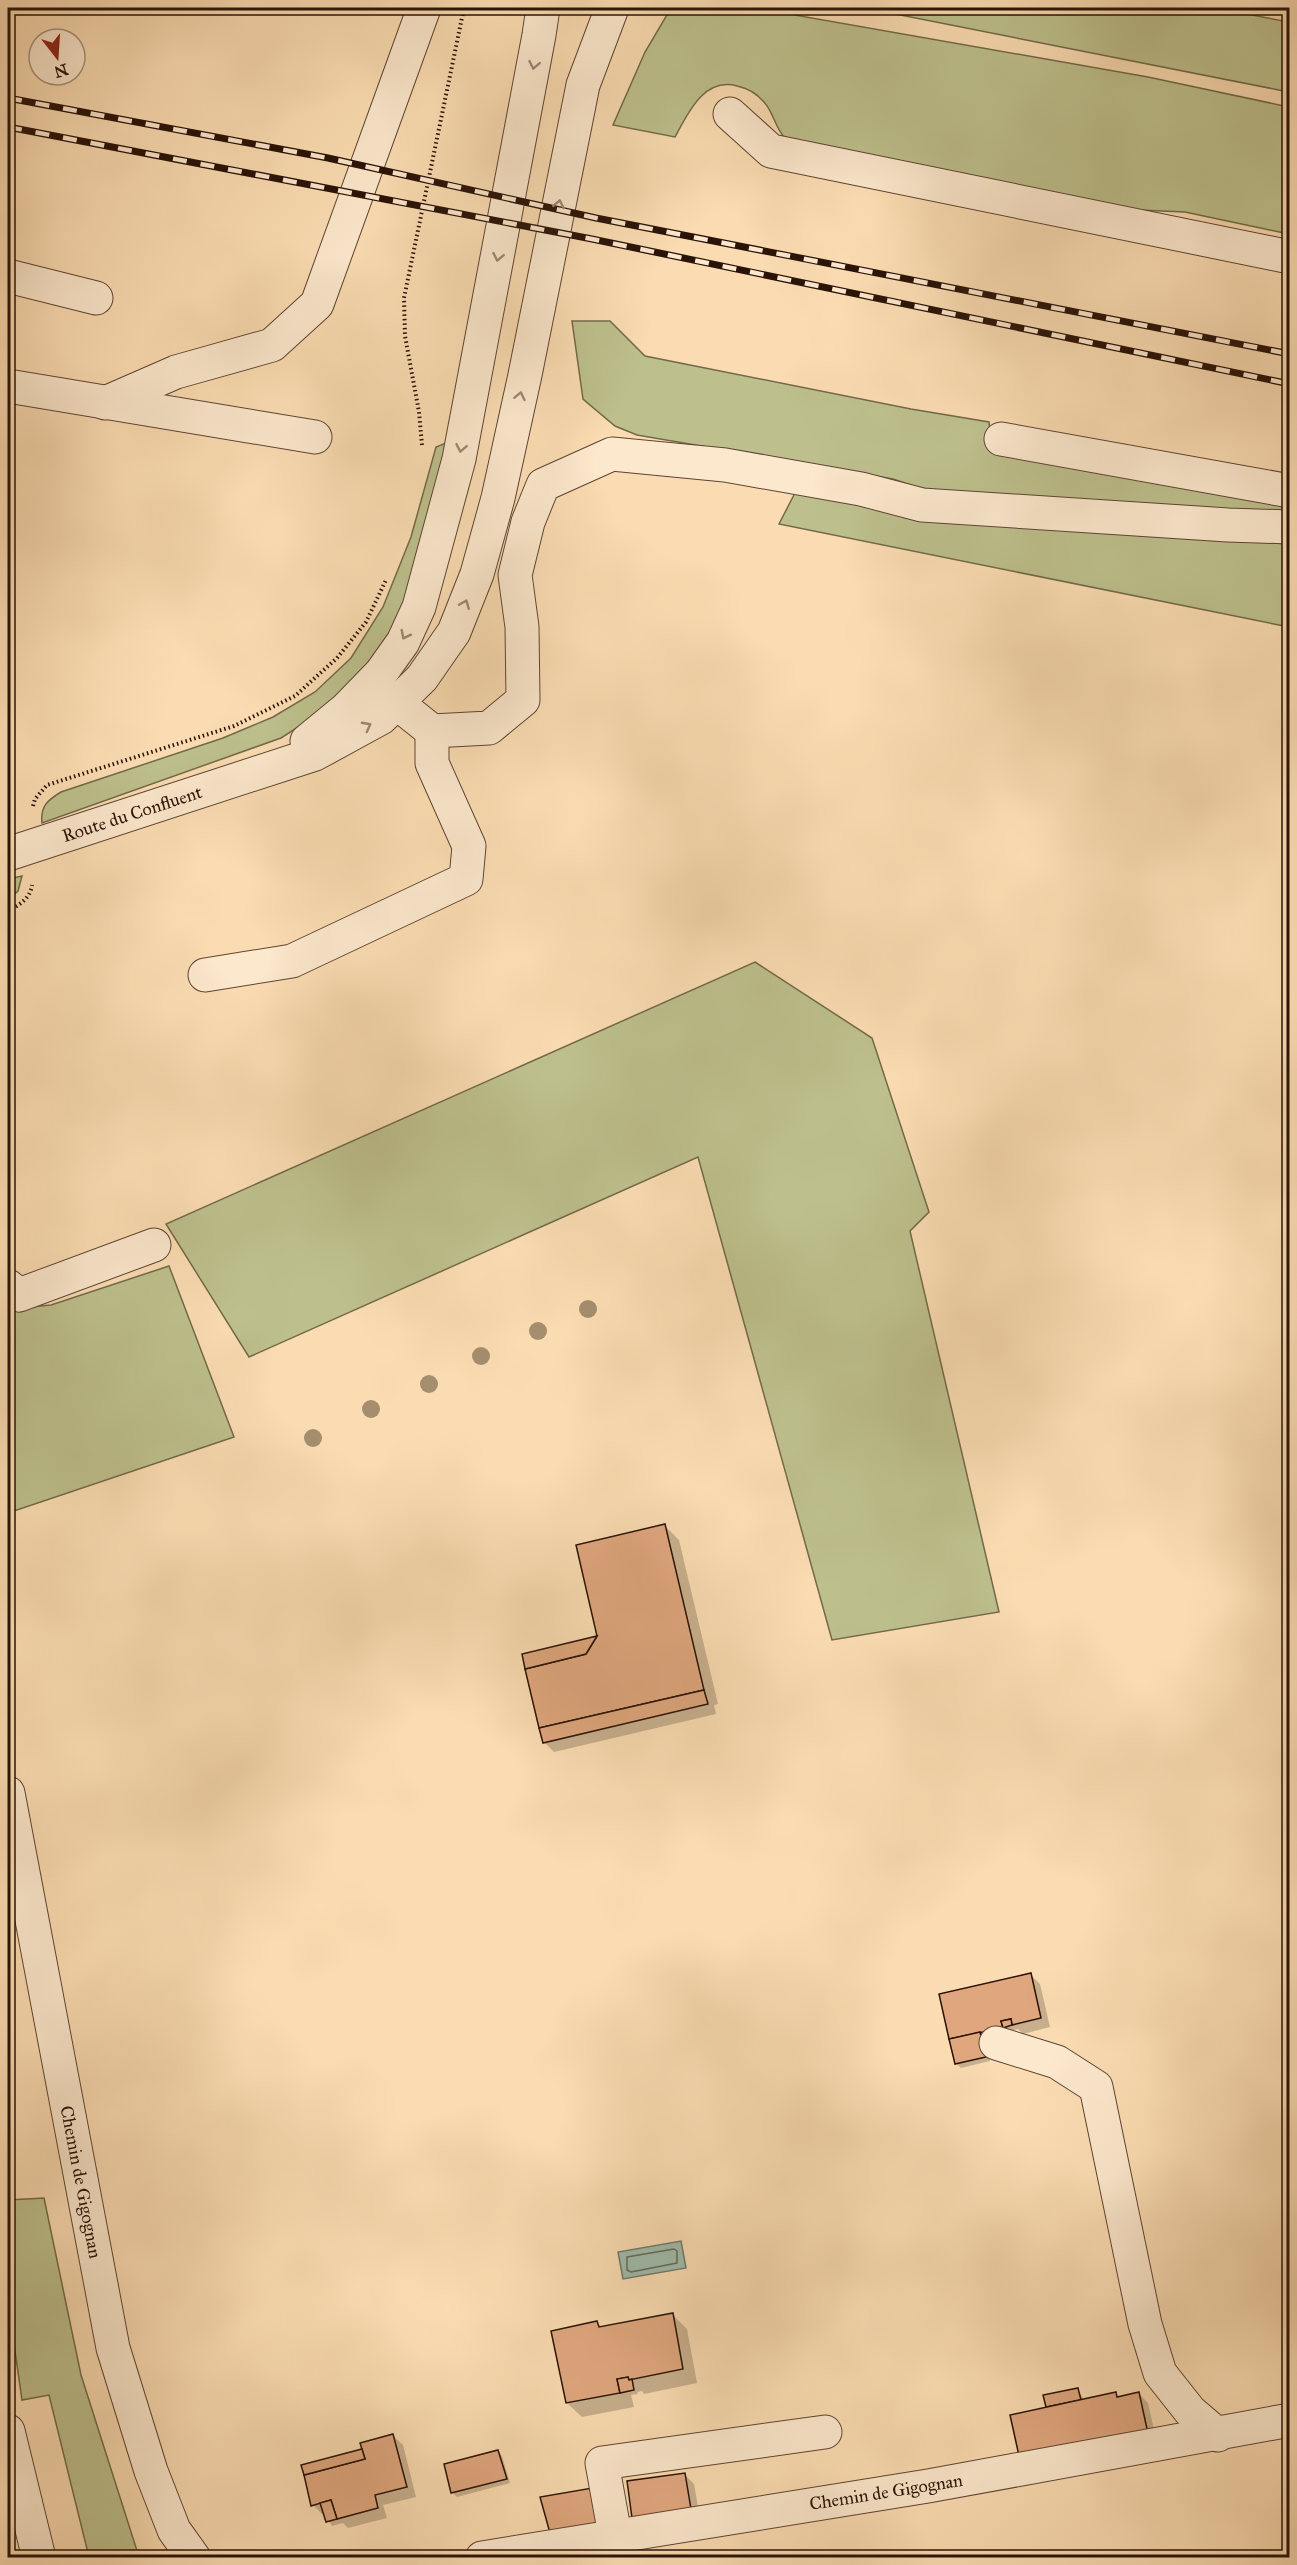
<svg xmlns="http://www.w3.org/2000/svg" width="1297" height="2565" font-family="'IM FELL Great Primer',serif">
  <rect width="100%" height="100%" fill="#fbdcb2"/>
  <filter id="stains"><feTurbulence type="fractalNoise" baseFrequency=".00333" numOctaves="4"/><feColorMatrix values="0 0 0 0 .2 0 0 0 0 .09 0 0 0 0 .02 0 0 0 .5 -.17"/></filter>
  <radialGradient id="worn" r=".72"><stop offset=".6" stop-color="#630" stop-opacity="0"/><stop offset="1" stop-color="#630" stop-opacity=".3"/></radialGradient>
  <g fill="#bdc08d" stroke="#73694a" stroke-width="1.5">
    <path d="M671,8H755L1148,77L1289,107V234L1185,212L1116,209L785,138C775,128 774,113 764,102C756,93 749,89 737,86C704,77 688,113 675,137L613,125L645,52Z"/>
    <path d="M865,8H1100L1122,13L1123,8H1214L1289,22V92Z"/>
    <path d="M572,321H610L645,356L911,409L989,422L992,450L1289,505V516L928,491L893,479L637,435L615,426L583,399Z"/>
    <path d="M456,439L393,639L325,710L281,738L42,823C40,806 48,800 61,792L223,738L273,717L315,692L351,658L383,607L411,537L436,447Z"/>
    <path d="M798,487L925,519L1289,544V627L779,524Z"/>
    <path d="M22,876L18,891L8,900V879Z"/>
    <path d="M755,962L872,1038L929,1212L910,1231L999,1612L832,1640L698,1157L249,1357L166,1224Z"/>
    <path d="M169,1266L234,1437L8,1513V1309L51,1305Z"/>
    <path d="M44,2198L81,2375L139,2557H89L49,2395L22,2400L8,2302V2200Z"/>
  </g>
  <path fill="#9fbcad" stroke="#70786b" stroke-width="1.5" d="M681,2241L686,2268L623,2279L618,2252Z"/>
  <g fill="#0003">
    <path d="M665,1526L679,1540L718,1704L714,1705L716,1714L554,1752L544,1742L599,1638Z"/>
    <path d="M1030,1974L1040,1984L1050,2027L1023,2034L1018,2029L1010,2031L985,2043L990,2061L961,2068L956,2063L941,1995Z"/>
    <path d="M672,2314L687,2329L697,2383L644,2394L642,2391L637,2392L638,2394L631,2395L634,2407L582,2417L567,2403L597,2323L602,2328Z"/>
    <path d="M1078,2390L1084,2400L1115,2394L1119,2398L1139,2394L1148,2403L1158,2447L1048,2408L1045,2396Z"/>
    <path d="M393,2436L403,2445L416,2497L383,2505L387,2518L348,2528L343,2523L332,2526L325,2514H322L314,2506L322,2504L364,2450Z"/>
    <path d="M498,2451L502,2456L510,2483L457,2497L453,2493L446,2465Z"/>
    <path d="M684,2474L694,2484L700,2518L634,2517Z"/>
  </g>
  <g fill="none" stroke-linecap="round" stroke-linejoin="round">
    <path stroke="#64675a" stroke-width="1.5" d="M674,2249L677,2251V2263L631,2272L627,2270V2257Z"/>
  </g>
  <g fill="#e0a77f" stroke="#291207" stroke-width="1.5">
    <path d="M665,1524L704,1690L539,1728L525,1669L586,1654L597,1636L576,1545Z"/>
    <path d="M597,1636L586,1654L525,1669L522,1654Z"/>
    <path d="M704,1690L708,1704L543,1743L539,1728Z"/>
    <path d="M1031,1973L1041,2018L1012,2025L1011,2019L1001,2021L1003,2028L949,2039L939,1994Z"/>
    <path d="M1011,2019L1012,2025L1003,2028L1001,2021Z"/>
    <path d="M980,2032L986,2057L955,2064L949,2039Z"/>
    <path d="M673,2313L683,2369L629,2380L628,2377L617,2379L620,2393L566,2403L551,2331L597,2321L599,2327Z"/>
    <path d="M628,2377L629,2380L632,2379L634,2390L620,2393L617,2379Z"/>
    <path d="M1078,2388L1081,2400L1046,2407L1043,2395Z"/>
    <path d="M1116,2392L1117,2397L1139,2392L1149,2438L1021,2465L1010,2415Z"/>
    <path d="M393,2434L407,2487L375,2495L378,2508L337,2519L331,2500L311,2506L304,2475L365,2459L360,2443Z"/>
    <path d="M362,2449L365,2459L304,2475L301,2465Z"/>
    <path d="M498,2450L507,2479L451,2493L444,2464Z"/>
    <path d="M685,2473L691,2509L632,2518L627,2481Z"/>
    <path d="M598,2487L603,2513L592,2527L550,2533L540,2497Z"/>
    <path d="M331,2500L337,2519L326,2522L320,2503Z"/>
  </g>
  <g fill="none" stroke-linecap="round" stroke-linejoin="round">
    <g stroke="#5e4432" stroke-width="35">
      <g id="minor">
        <path d="M730,114L771,151L1290,257"/>
        <path d="M8,276L96,298"/>
        <path d="M8,386L315,437"/>
        <path d="M105,403L176,372L272,345L317,304L424,8"/>
        <path d="M1001,439L1290,491"/>
        <path d="M397,703L432,731L489,728L523,700L522,627L515,575L528,522L543,485L612,454L725,465L861,489L922,505L1228,525L1290,527"/>
        <path d="M307,741L346,709L381,673L403,642L419,607L459,459L539,35L543,8"/>
        <path d="M8,854L315,754L381,718L422,678L454,632L477,574L498,498L525,375L583,85L612,8"/>
        <path d="M205,975L292,961L466,879L469,846L432,763V731"/>
        <path d="M8,1286L19,1295L154,1245"/>
        <path d="M8,1793L113,2348L151,2471L174,2530L194,2558"/>
        <path d="M996,2043L1057,2062L1096,2087L1145,2324L1160,2373L1190,2411L1218,2435"/>
        <path d="M8,2431L39,2558"/>
        <path d="M615,2535L602,2463L825,2432"/>
        <path d="M482,2558L928,2486L1290,2420"/>
      </g>
    </g>
    <g stroke="#291207" stroke-width="4" stroke-dasharray="1.5 3" stroke-linecap="butt">
      <path d="M422,445L419,412L405,336L404,298L464,8"/>
      <path d="M33,806L35,799L47,785L234,726L295,696L337,658L366,622L386,580"/>
      <path d="M8,911C19,905 30,899 32,885"/>
    </g>
    <use href="#minor" stroke="#fce8cd" stroke-width="33"/>
    <g stroke="#291207" stroke-width="7">
      <g id="rail">
        <path d="M8,98L328,158L596,218L1290,354"/>
        <path d="M8,127L592,239L1290,384"/>
      </g>
    </g>
    <use href="#rail" stroke="#fce8cd" stroke-width="4.5" stroke-dasharray="14" stroke-linecap="butt"/>
  </g>
  <g fill="#a48e6e">
    <circle cx="588" cy="1309" r="9"/>
    <circle cx="538" cy="1331" r="9"/>
    <circle cx="481" cy="1356" r="9"/>
    <circle cx="429" cy="1384" r="9"/>
    <circle cx="371" cy="1409" r="9"/>
    <circle cx="313" cy="1438" r="9"/>
  </g>
  <defs><path id="oneway-chevron" d="M-2-3.5L2.5 0L-2 3.5" fill="none" stroke-width="1.6" stroke-linecap="round" stroke-linejoin="round" transform="scale(1.5)"/></defs>
  <g stroke="#9d8874">
    <use href="#oneway-chevron" transform="translate(534 65) rotate(101)"/>
    <use href="#oneway-chevron" transform="translate(559 204) rotate(-79)"/>
    <use href="#oneway-chevron" transform="translate(498 257) rotate(101)"/>
    <use href="#oneway-chevron" transform="translate(520 396) rotate(-78)"/>
    <use href="#oneway-chevron" transform="translate(461 448) rotate(101)"/>
    <use href="#oneway-chevron" transform="translate(465 604) rotate(-68)"/>
    <use href="#oneway-chevron" transform="translate(405 635) rotate(117)"/>
    <use href="#oneway-chevron" transform="translate(367 726) rotate(-28)"/>
  </g>
  <g text-anchor="middle" stroke-width="6" stroke-linejoin="round" paint-order="stroke">
    <g font-size="18" fill="#291207" stroke="#fce8cd">
      <text transform="translate(132 814) rotate(-18)" y="6">Route du Confluent</text>
      <text transform="translate(81 2182) rotate(79)" y="6">Chemin de Gigognan</text>
      <text transform="translate(886 2492) rotate(-9)" y="6">Chemin de Gigognan</text>
    </g>
  </g>
  <rect width="1297" height="2565" fill="none" stroke="#fbdcb2" stroke-width="30"/>
  <rect x="9" y="9" width="1279" height="2547" fill="none" stroke="#291207" stroke-width="3"/>
  <rect x="15" y="15" width="1267" height="2535" fill="none" stroke="#291207" stroke-width="1.5"/>
  <g transform="translate(57 57) rotate(163)"><circle r="28" fill="#fce8cd" stroke="#a8927e" stroke-width="1.5"/>
  <path d="M0-4.5L10 22L0 15L-10 22Z" fill="#8f2418"/>
  <text y="-9" font-size="16" font-weight="bold" text-anchor="middle" fill="#291207">N</text>
  </g>
  <rect width="100%" height="100%" filter="url(#stains)"/>
  <rect width="100%" height="100%" fill="url(#worn)"/>
</svg>
